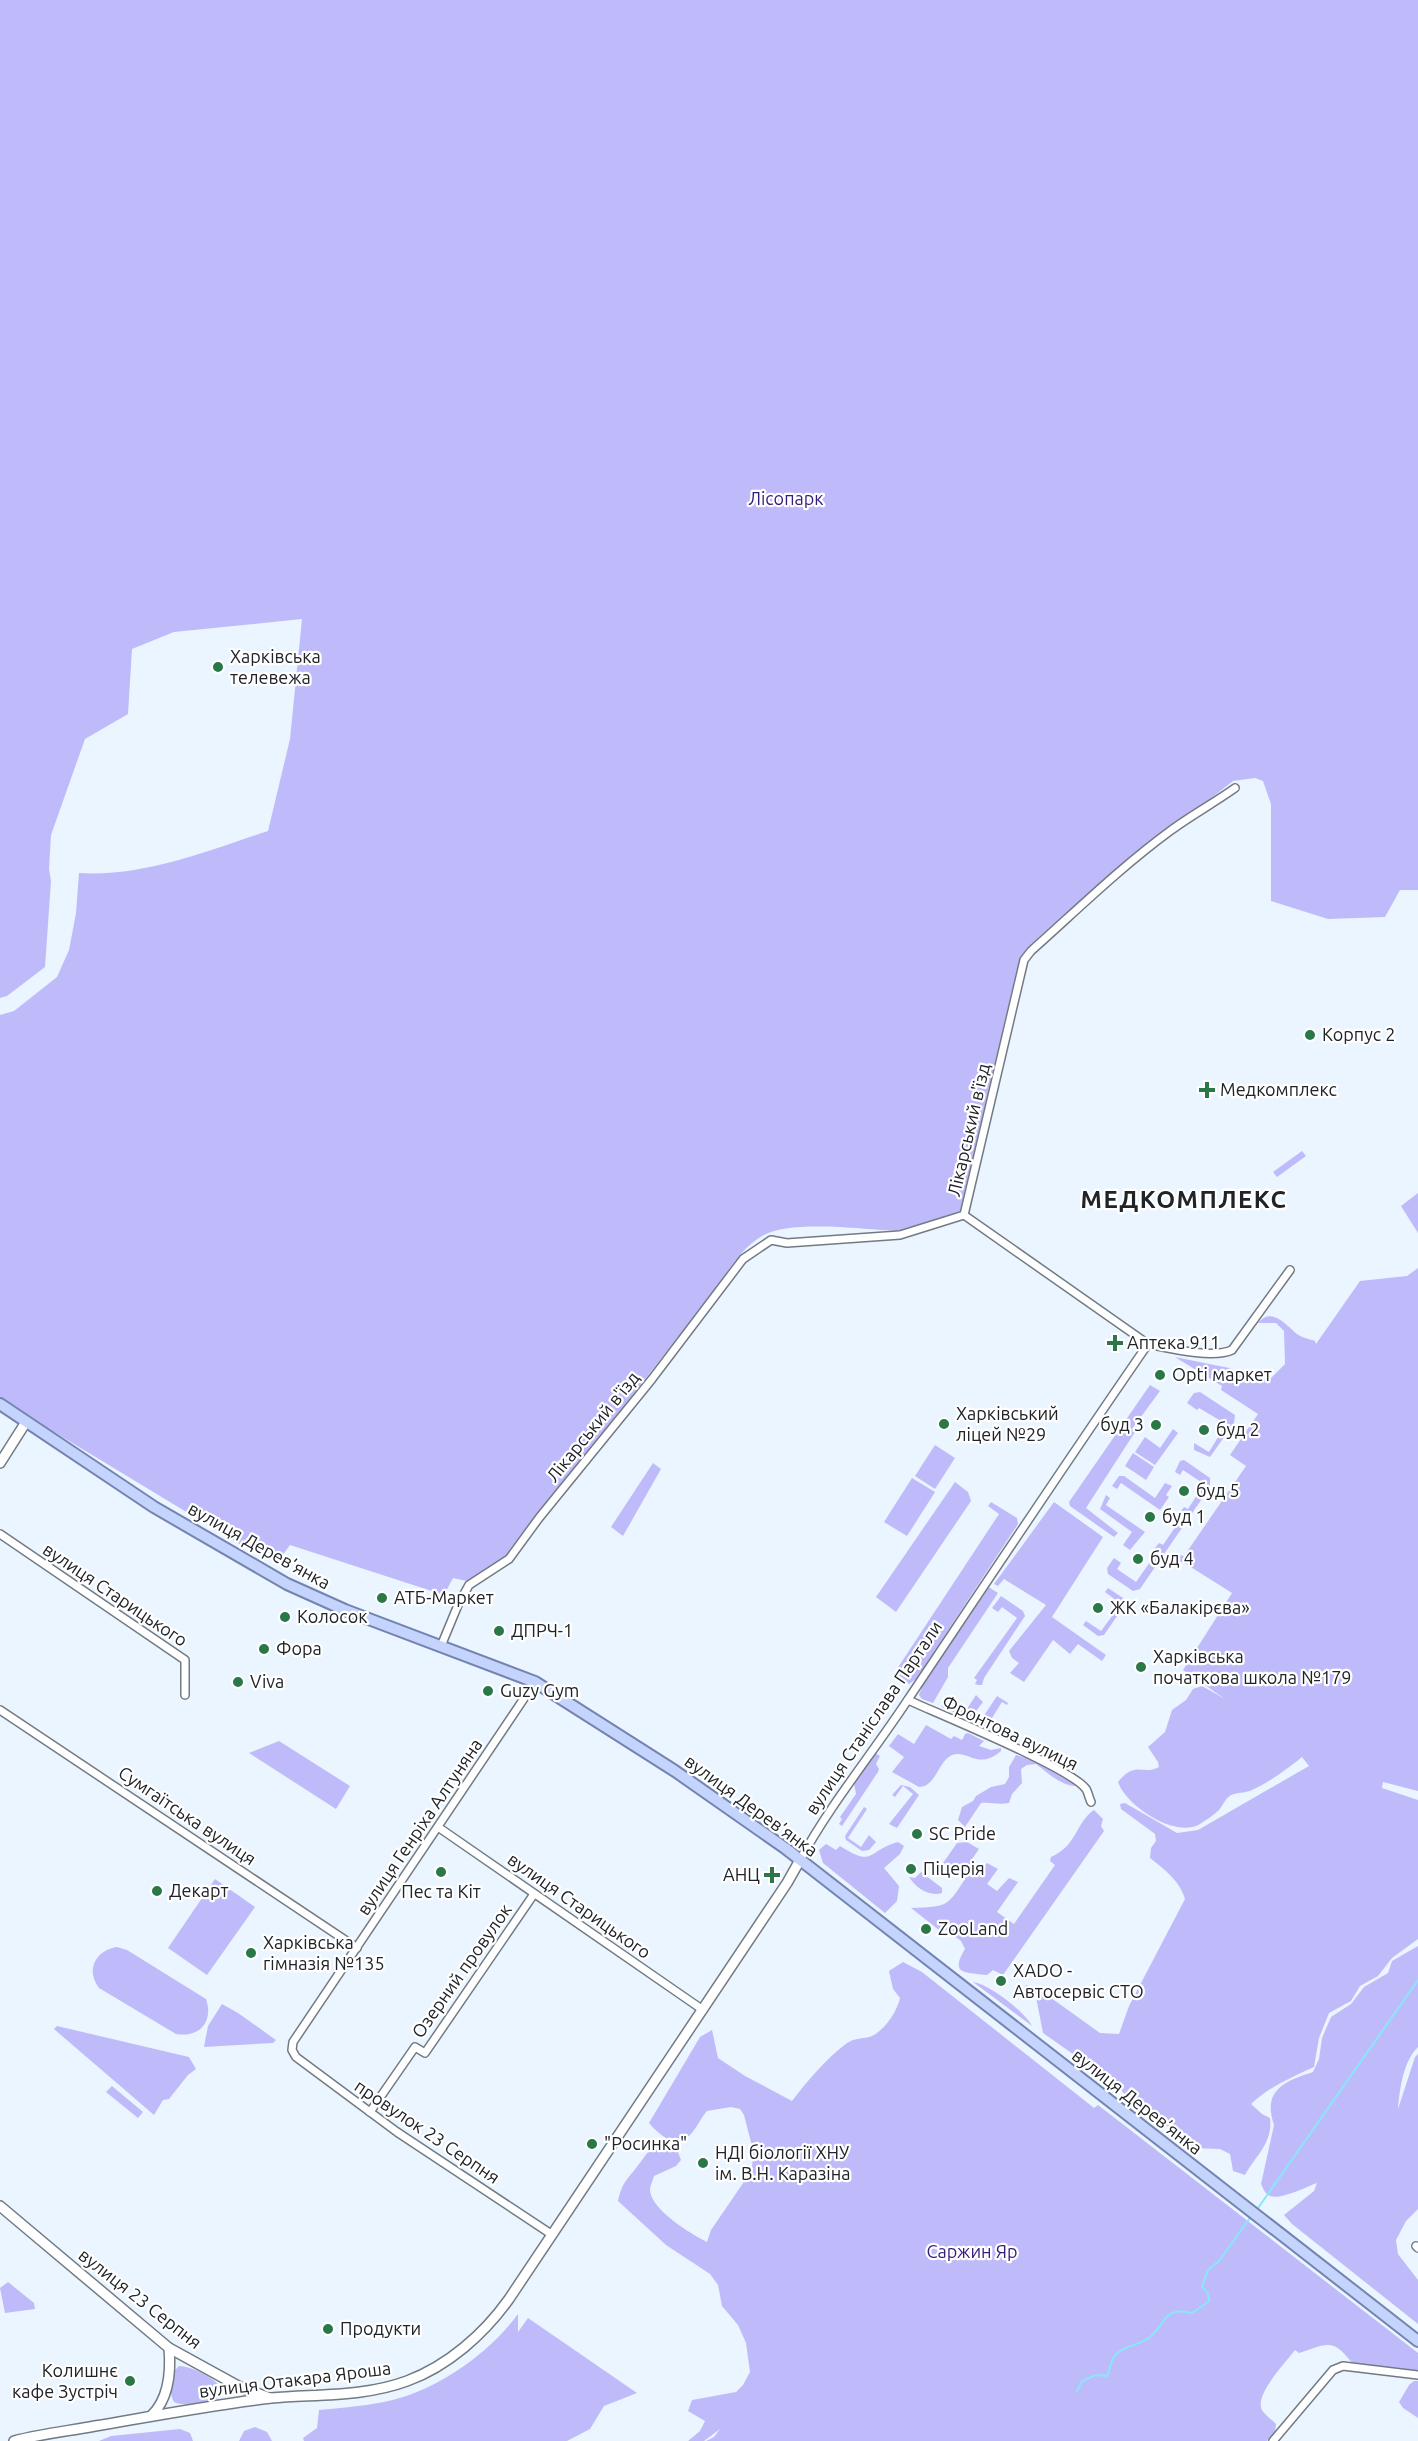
<svg xmlns="http://www.w3.org/2000/svg" width="1418" height="2441" font-family="Ubuntu,sans-serif">
  <rect width="100%" height="100%" fill="#ebf5ff"/>
  <g fill="#bfbbfa">
    <path d="M0,0H1418V890H1400L1385,917L1328,919L1271,901V804L1263,781L1255,778L1233,781L1201,806L1138,856L1023,962L1014,982L960,1211L911,1229L900,1231C865,1230 791,1219 762,1236C742,1248 730,1268 717,1287L506,1557L495,1567L467,1581L453,1578L444,1595L290,1545L282,1556L246,1548L21,1412L0,1398V1015L14,1011L57,977L69,950L76,913L79,873C144,877 207,851 268,831L290,739L302,619L174,632L132,649L128,714L85,739L51,835L49,869L51,881L45,967L7,996L0,998Z"/>
    <path d="M1302,1151L1306,1156L1277,1177L1273,1172Z"/>
    <path d="M1418,1193V1233L1401,1206Z"/>
    <path d="M1418,1268V1791L1383,1782L1382,1788L1418,1800V1939L1392,1958L1378,1976L1360,1986L1351,2001L1329,2013L1319,2038L1314,2067C1292,2077 1269,2087 1251,2104L1262,2114L1270,2118C1273,2143 1256,2155 1245,2175L1233,2171L1230,2154L1220,2149L1192,2148L1184,2133L1165,2125L1152,2110L1126,2096L1117,2085L1043,2033L1036,1997L1024,1988L1026,1985L1040,1990L1100,2033L1119,2034L1129,2006L1185,1899C1180,1881 1164,1869 1150,1858L1151,1848L1156,1841L1155,1834L1121,1809L1120,1804L1125,1803L1177,1833L1198,1830L1309,1766L1302,1757C1287,1769 1270,1782 1252,1790C1246,1793 1240,1792 1234,1794C1226,1796 1224,1804 1219,1810C1214,1815 1206,1820 1200,1824C1176,1839 1126,1806 1118,1782C1136,1760 1142,1776 1159,1767L1158,1762L1148,1747L1165,1732L1172,1710L1186,1700L1193,1689L1202,1686L1225,1699L1183,1670L1232,1593L1186,1564L1171,1558L1173,1554L1184,1556L1246,1466L1230,1455L1258,1414L1221,1390L1222,1386L1175,1357L1229,1368L1258,1380L1270,1379L1285,1364L1284,1331L1276,1323H1258C1272,1306 1286,1325 1297,1334C1302,1338 1310,1339 1315,1341L1316,1344L1360,1281L1407,1276Z"/>
    <path d="M1150,1385L1160,1391L1132,1429L1135,1432L1086,1508L1118,1533L1114,1537L1070,1506L1069,1502Z"/>
    <path d="M1200,1392L1235,1415L1234,1423L1210,1457L1194,1450V1443L1209,1452L1226,1424L1199,1408L1197,1410L1187,1403L1194,1393Z"/>
    <path d="M1173,1429L1178,1433L1155,1465L1135,1452L1145,1437L1160,1448Z"/>
    <path d="M935,1445L955,1458L935,1489L915,1476Z"/>
    <path d="M1133,1453L1154,1467L1146,1480L1125,1466Z"/>
    <path d="M1184,1460L1210,1478V1487L1140,1589L1133,1591L1108,1574L1107,1568L1114,1558L1121,1563L1117,1569L1136,1582L1155,1555L1152,1552L1159,1543L1163,1545L1178,1523L1174,1521L1184,1507L1188,1509L1204,1484L1183,1470L1180,1475L1175,1472L1180,1461Z"/>
    <path d="M653,1463L661,1469L623,1536L611,1527Z"/>
    <path d="M1119,1476H1124L1155,1498L1165,1483L1172,1486L1166,1495L1169,1497L1160,1510L1121,1483L1117,1489L1112,1486Z"/>
    <path d="M912,1478L935,1492L907,1536L884,1522Z"/>
    <path d="M955,1482L968,1492L971,1501L896,1612L876,1597Z"/>
    <path d="M1106,1495L1110,1498L1106,1505L1145,1532L1130,1550L1123,1545L1132,1532L1100,1509Z"/>
    <path d="M991,1502L1017,1518L1018,1524L916,1679L909,1684L895,1672L999,1514L988,1506Z"/>
    <path d="M1054,1502L1103,1537L1052,1617L1106,1655L1102,1661L1078,1644L1070,1654L1053,1640L1024,1682L1010,1673L1019,1663L1012,1658L1009,1651L1046,1605L1004,1579L998,1586L994,1584Z"/>
    <path d="M987,1586L998,1593L948,1668V1677L933,1703L922,1699L919,1695L923,1685Z"/>
    <path d="M1108,1588L1123,1598L1126,1603L1104,1635L1098,1636L1083,1625L1086,1621L1101,1631L1121,1604L1105,1592Z"/>
    <path d="M1001,1596L1023,1611L1025,1616L984,1678L982,1685H978L975,1684L977,1680L974,1678L1017,1618L1002,1607L998,1612L992,1608Z"/>
    <path d="M976,1695L983,1702L970,1719L942,1707V1701L946,1698L965,1712Z"/>
    <path d="M997,1696L1008,1703L1007,1705L1002,1702L992,1718L996,1722L991,1729L984,1727L983,1717Z"/>
    <path d="M926,1725L951,1739L954,1736L962,1740L965,1734L968,1733L984,1741L979,1746L991,1750L1001,1748V1751C978,1771 968,1749 952,1755C938,1761 936,1787 919,1787L892,1772L904,1757L889,1746L898,1734L914,1744Z"/>
    <path d="M279,1741L350,1786L336,1809L249,1753Z"/>
    <path d="M875,1753L880,1756L876,1764L879,1769L878,1772L842,1826L839,1824L842,1819L840,1817L856,1794L854,1783L872,1755Z"/>
    <path d="M1016,1755C1038,1760 1057,1772 1076,1784V1786C1060,1785 1049,1774 1036,1764L1027,1765L1021,1769L1022,1783L1012,1794L1009,1803C999,1805 991,1802 981,1803L965,1827L958,1820L962,1807L973,1801L976,1796L991,1787L1005,1784L1009,1777V1767Z"/>
    <path d="M901,1785L910,1787L919,1795L897,1828L889,1824L913,1794L903,1786L895,1797L892,1795Z"/>
    <path d="M864,1807L867,1809L848,1838L861,1847L869,1835L876,1842L869,1850L862,1851L846,1840L845,1836Z"/>
    <path d="M1094,1810L1103,1819L1101,1826L1104,1831L1003,1975L993,1970L987,1975C966,1972 949,1975 965,1949L961,1941L942,1927L939,1930L911,1908C946,1906 946,1909 965,1879L943,1863L957,1843L967,1842L979,1849L970,1862L980,1870L987,1863L998,1869L987,1884L997,1891L1009,1878L1018,1882L997,1912L1014,1924L1055,1865L1050,1861L1051,1857C1078,1845 1075,1823 1094,1810Z"/>
    <path d="M898,1842L904,1846L900,1854L884,1868L899,1886L897,1901L885,1913L823,1863L819,1850L826,1844L836,1850L840,1846C875,1868 866,1851 898,1842Z"/>
    <path d="M921,1872L942,1888V1893C929,1897 916,1888 909,1877L915,1878Z"/>
    <path d="M215,1879L255,1907L207,1975L168,1948Z"/>
    <path d="M1418,1946V2047C1403,2062 1400,2088 1398,2109L1415,2057L1418,2054V2209L1406,2221L1396,2240L1398,2254L1418,2280V2324L1292,2224L1284,2215L1314,2191L1317,2183C1306,2187 1281,2200 1270,2196C1265,2194 1263,2188 1261,2184L1274,2125C1262,2090 1285,2081 1313,2072L1319,2059L1322,2038L1331,2017L1351,2004L1364,1987L1388,1973L1392,1961Z"/>
    <path d="M117,1947L127,1950L206,1999C214,2022 199,2038 176,2034L99,1988C85,1970 96,1950 117,1947Z"/>
    <path d="M903,1962L922,1972L1094,2108L1098,2105L1418,2353V2373L1353,2364C1333,2338 1329,2343 1299,2353L1295,2350C1286,2362 1254,2395 1262,2410C1265,2415 1272,2420 1276,2424L1275,2432L1267,2441H706L714,2437L720,2429L704,2441H688L700,2431L705,2421L688,2411L692,2400L736,2392L743,2385L750,2372L746,2343L738,2325L722,2306L718,2285L710,2274L666,2245L618,2201C622,2183 626,2181 636,2168C652,2148 650,2141 678,2152L681,2160L676,2166L654,2176C653,2180 650,2186 650,2190C651,2210 691,2234 707,2242L711,2230L752,2170L753,2150L744,2115L740,2109L731,2107L707,2111C701,2118 696,2129 690,2135C675,2149 659,2135 649,2123L700,2037L712,2030L718,2058L745,2076L792,2101C808,2080 826,2059 847,2043C855,2038 860,2039 869,2037C883,2033 897,2012 900,1998L893,1989L889,1971Z"/>
    <path d="M973,1982C989,1984 1025,2012 1032,2026Z"/>
    <path d="M222,2004L238,2013L276,2040L273,2043L204,2047L208,2026Z"/>
    <path d="M57,2026L189,2057L196,2069L188,2075L169,2099L163,2100L154,2115L54,2029Z"/>
    <path d="M112,2086L143,2112L138,2118L106,2092Z"/>
    <path d="M8,2282L34,2303L35,2309L5,2313L0,2288Z"/>
    <path d="M518,2314V2332L528,2318L637,2393L604,2406L590,2429L567,2441H304L303,2438L317,2428L319,2410C341,2408 363,2406 384,2402C434,2392 488,2355 518,2314Z"/>
    <path d="M179,2366C191,2366 215,2378 221,2388L220,2396C212,2405 184,2407 174,2402C168,2392 170,2373 179,2366Z"/>
    <path d="M1414,2381H1418V2418L1403,2408L1399,2402L1409,2385Z"/>
    <path d="M255,2427L267,2432L272,2441H239L244,2431Z"/>
    <path d="M180,2429L190,2433L193,2441H99L111,2436Z"/>
  </g>
  <g fill="none" stroke-linecap="round" stroke-linejoin="round">
    <g stroke="#88e7f8" stroke-width="2">
      <path d="M1256,2211L1418,1980"/>
      <path d="M1077,2391L1082,2381L1096,2375L1107,2376C1111,2369 1110,2360 1116,2354C1125,2345 1141,2345 1150,2337C1167,2323 1163,2306 1192,2313L1209,2301L1208,2294L1202,2286L1208,2270L1219,2261L1252,2215"/>
    </g>
    <g stroke="#727b83" stroke-width="10">
      <g id="minor">
        <path d="M964,1215L1024,960L1031,951C1077,910 1121,867 1170,831C1190,816 1214,803 1235,788"/>
        <path d="M964,1215L1148,1344C1168,1348 1213,1359 1232,1350L1290,1270"/>
        <path d="M0,1534L185,1660V1695"/>
        <path d="M441,1646L458,1605L469,1585L509,1559L539,1518L652,1379L743,1259L771,1240L787,1243L900,1235L964,1215"/>
        <path d="M535,1682L293,2042L292,2050L296,2057L397,2132L551,2234"/>
        <path d="M908,1700C939,1714 1071,1768 1086,1789C1088,1792 1089,1798 1091,1802"/>
        <path d="M0,1710L357,1948"/>
        <path d="M438,1827L703,2010"/>
        <path d="M800,1860C831,1803 873,1753 909,1698C988,1580 1067,1461 1148,1344"/>
        <path d="M370,2112L415,2047L425,2053L534,1894"/>
        <path d="M1416,2246L1418,2248"/>
        <path d="M1273,2441L1333,2370L1343,2366L1418,2375"/>
      </g>
    </g>
    <g stroke="#727b83" stroke-width="12">
      <g id="tertiary">
        <path d="M0,1463L26,1422"/>
        <path d="M0,2206L169,2348L240,2387L270,2398"/>
        <path d="M152,2415C169,2398 171,2371 169,2348"/>
        <path d="M14,2441C41,2434 68,2431 95,2426C154,2416 212,2405 271,2398C317,2394 364,2397 407,2381C448,2366 484,2334 509,2299L787,1883L800,1860"/>
      </g>
    </g>
    <g stroke="#7384b1" stroke-width="14">
      <path id="primary" d="M0,1404L154,1507L287,1584L345,1610L535,1682L675,1771L785,1848L1418,2341"/>
    </g>
    <use href="#minor" stroke="#fff" stroke-width="7"/>
    <use href="#tertiary" stroke="#fff" stroke-width="9"/>
    <use href="#primary" stroke="#c5d4fd" stroke-width="10"/>
  </g>
  <g fill="#2a7847" stroke="#fff" stroke-width="2">
    <circle cx="218" cy="667" r="6"/>
    <circle cx="1310" cy="1035" r="6"/>
    <path d="M1204 1081h6v6h6v6h-6v6h-6v-6h-6v-6h6z"/>
    <path d="M1112 1334h6v6h6v6h-6v6h-6v-6h-6v-6h6z"/>
    <circle cx="1160" cy="1375" r="6"/>
    <circle cx="944" cy="1424" r="6"/>
    <circle cx="1156" cy="1425" r="6"/>
    <circle cx="1204" cy="1430" r="6"/>
    <circle cx="1184" cy="1491" r="6"/>
    <circle cx="1150" cy="1517" r="6"/>
    <circle cx="1138" cy="1559" r="6"/>
    <circle cx="382" cy="1598" r="6"/>
    <circle cx="1098" cy="1608" r="6"/>
    <circle cx="285" cy="1617" r="6"/>
    <circle cx="499" cy="1631" r="6"/>
    <circle cx="264" cy="1649" r="6"/>
    <circle cx="1141" cy="1667" r="6"/>
    <circle cx="238" cy="1682" r="6"/>
    <circle cx="488" cy="1691" r="6"/>
    <circle cx="917" cy="1834" r="6"/>
    <circle cx="911" cy="1869" r="6"/>
    <circle cx="441" cy="1872" r="6"/>
    <path d="M769 1866h6v6h6v6h-6v6h-6v-6h-6v-6h6z"/>
    <circle cx="157" cy="1891" r="6"/>
    <circle cx="926" cy="1929" r="6"/>
    <circle cx="251" cy="1953" r="6"/>
    <circle cx="1001" cy="1981" r="6"/>
    <circle cx="592" cy="2144" r="6"/>
    <circle cx="703" cy="2163" r="6"/>
    <circle cx="328" cy="2329" r="6"/>
    <circle cx="130" cy="2381" r="6"/>
  </g>
  <g text-anchor="middle" stroke-width="4.5" stroke-linejoin="round" paint-order="stroke">
    <g font-size="18" fill="#351e7a" stroke="#fff">
      <text x="786" y="505">Лісопарк</text>
      <text x="972" y="2258">Саржин Яр</text>
    </g>
    <g font-size="18" fill="#202327" stroke="#fff" text-anchor="start">
      <text x="230" y="663">Харківська<tspan x="230" dy="21">телевежа</tspan></text>
      <text x="1322" y="1041">Корпус 2</text>
      <text x="1220" y="1096">Медкомплекс</text>
      <text x="1127" y="1349">Аптека 911</text>
      <text x="1172" y="1381">Opti маркет</text>
      <text x="956" y="1420">Харківський<tspan x="956" dy="21">ліцей №29</tspan></text>
      <text x="1144" y="1431" text-anchor="end">буд 3</text>
      <text x="1216" y="1436">буд 2</text>
      <text x="1196" y="1497">буд 5</text>
      <text x="1162" y="1523">буд 1</text>
      <text x="1150" y="1565">буд 4</text>
      <text x="394" y="1604">АТБ-Маркет</text>
      <text x="1110" y="1614">ЖК «Балакірєва»</text>
      <text x="297" y="1623">Колосок</text>
      <text x="511" y="1637">ДПРЧ-1</text>
      <text x="276" y="1655">Фора</text>
      <text x="1153" y="1663">Харківська<tspan x="1153" dy="21">початкова школа №179</tspan></text>
      <text x="250" y="1688">Viva</text>
      <text x="500" y="1697">Guzy Gym</text>
      <text x="929" y="1840">SC Pride</text>
      <text x="923" y="1875">Піцерія</text>
      <text x="760" y="1881" text-anchor="end">АНЦ</text>
      <text x="169" y="1897">Декарт</text>
      <text x="441" y="1898" text-anchor="middle">Пес та Кіт</text>
      <text x="938" y="1935">ZooLand</text>
      <text x="263" y="1949">Харківська<tspan x="263" dy="21">гімназія №135</tspan></text>
      <text x="1013" y="1977">XADO -<tspan x="1013" dy="21">Автосервіс СТО</tspan></text>
      <text x="604" y="2150">"Росинка"</text>
      <text x="715" y="2159">НДІ біології ХНУ<tspan x="715" dy="21">ім. В.Н. Каразіна</tspan></text>
      <text x="340" y="2335">Продукти</text>
      <text x="118" y="2377" text-anchor="end">Колишнє<tspan x="118" dy="21">кафе Зустріч</tspan></text>
    </g>
    <g font-size="18" fill="#202327" stroke="#fff">
      <text transform="translate(969 1130) rotate(-77)" y="6">Лікарський в'їзд</text>
      <text transform="translate(593 1427) rotate(-51)" y="6">Лікарський в'їзд</text>
      <text transform="translate(259 1546) rotate(29)" y="6">вулиця Дерев’янка</text>
      <text transform="translate(115 1595) rotate(34)" y="6">вулиця Старицького</text>
      <text transform="translate(874 1718) rotate(-56)" y="6">вулиця Станіслава Партали</text>
      <text transform="translate(1010 1733) rotate(26)" y="6">Фронтова вулиця</text>
      <text transform="translate(751 1806) rotate(36)" y="6">вулиця Дерев’янка</text>
      <text transform="translate(187 1816) rotate(34)" y="6">Сумгаїтська вулиця</text>
      <text transform="translate(420 1827) rotate(-56)" y="6">вулиця Генріха Алтуняна</text>
      <text transform="translate(579 1906) rotate(35)" y="6">вулиця Старицького</text>
      <text transform="translate(462 1971) rotate(-55)" y="6">Озерний провулок</text>
      <text transform="translate(1137 2102) rotate(38)" y="6">вулиця Дерев’янка</text>
      <text transform="translate(427 2132) rotate(34)" y="6">провулок 23 Серпня</text>
      <text transform="translate(140 2299) rotate(38)" y="6">вулиця 23 Серпня</text>
      <text transform="translate(295 2380) rotate(-7)" y="6">вулиця Отакара Яроша</text>
    </g>
    <g font-size="24" font-weight="bold" letter-spacing="1.5" fill="#202327" stroke="#fff">
      <text x="1184" y="1208">МЕДКОМПЛЕКС</text>
    </g>
  </g>
</svg>
